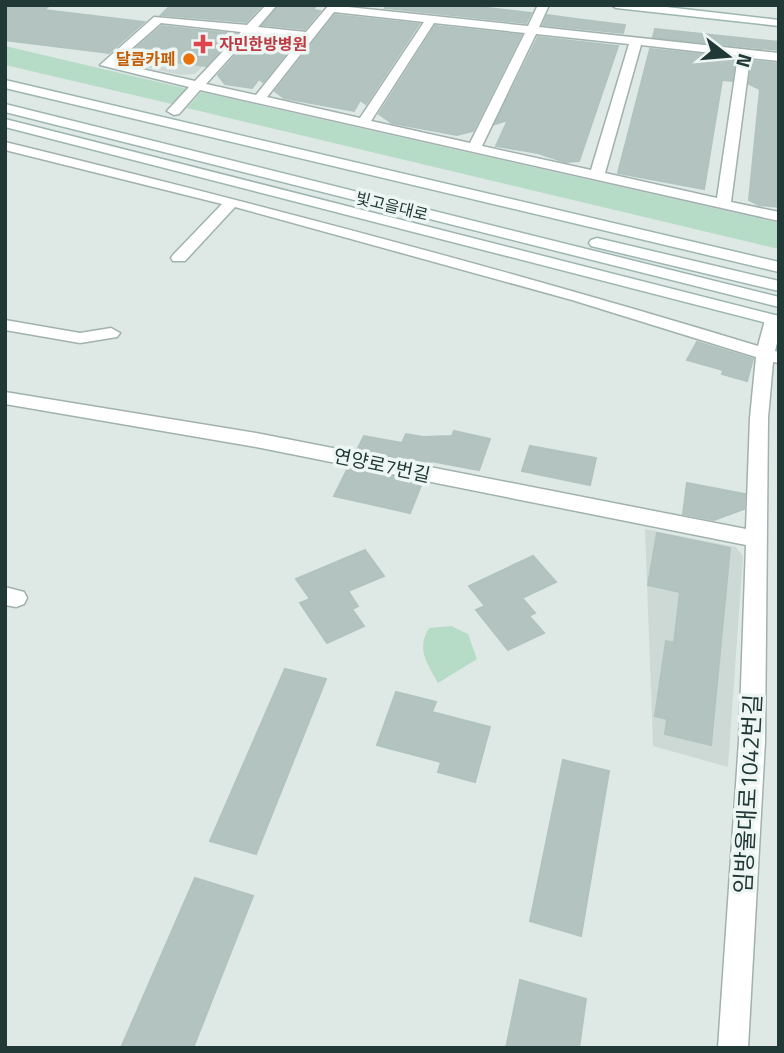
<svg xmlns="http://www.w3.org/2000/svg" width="784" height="1053" font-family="'Titillium Web','Noto Sans KR',sans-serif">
  <rect width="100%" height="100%" fill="#dee9e6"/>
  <g fill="#ccd9d5">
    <path d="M162,26L229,34L232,36L195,74L180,75L131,64L126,59Z"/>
    <path d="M645,529L736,547L743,556L728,767L653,746Z"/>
  </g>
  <g fill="#b6dbc7">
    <path d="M5,46L188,89L172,104L5,65Z"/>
    <path d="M201,92L779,223V249L187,108Z"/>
    <path d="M451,626L468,634L477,659L438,683C427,663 416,649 429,628Z"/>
  </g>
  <g fill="#b3c4c0" stroke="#b1c3be" stroke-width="2">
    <path d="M5,5H50L44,10L144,22L109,53L5,40Z"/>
    <path d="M171,5H262L246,22L161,15Z"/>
    <path d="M279,5H317L313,10L320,11L305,29L263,25Z"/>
    <path d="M387,5H461L531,13L526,23L385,8Z"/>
    <path d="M335,15L419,24L366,104L360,100L354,111L284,98L275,91Z"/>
    <path d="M547,15L576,19L625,25L623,33L543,25Z"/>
    <path d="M162,26L235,34L206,66L127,56Z"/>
    <path d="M435,26L521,35L473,131L457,135L392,123L379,114Z"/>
    <path d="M655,29L779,42V50L653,37Z"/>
    <path d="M253,36L296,41L263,82L259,79L252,88L225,84L218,75Z"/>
    <path d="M538,37L618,46L579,161L565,162L538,153L496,146L508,120L495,124Z"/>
    <path d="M650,49L735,58L732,81L722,80L704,189L618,173Z"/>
    <path d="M752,61L779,64V207L759,205L749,200L760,89L749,84Z"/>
    <path d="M697,342L753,359L747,381L722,374L723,370L687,360Z"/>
    <path d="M454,431L490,439L479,470L431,461L430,464L357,450L364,436L402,443L406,434L423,437L452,436Z"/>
    <path d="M530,446L596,458L590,485L522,471Z"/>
    <path d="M348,468L422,483L410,513L334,496Z"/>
    <path d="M687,483L745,494L744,509L714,520L683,514Z"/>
    <path d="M657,533L730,548L711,745L665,734L667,719L655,716L666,641L674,643L680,592L648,585Z"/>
    <path d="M365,550L384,576L348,591L358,606L352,609L364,626L327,643L300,603L310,599L296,579Z"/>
    <path d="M533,556L556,582L522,598L535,613L529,616L544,633L508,650L476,610L485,606L469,586Z"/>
    <path d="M285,669L326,679L256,854L210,841Z"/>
    <path d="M396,692L436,702L432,712L490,727L475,782L438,772L441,762L377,745Z"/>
    <path d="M563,760L609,771L581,936L530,921Z"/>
    <path d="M195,878L253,896L193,1048H121Z"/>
    <path d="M520,980L586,999L579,1048H506Z"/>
  </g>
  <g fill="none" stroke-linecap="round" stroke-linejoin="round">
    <g stroke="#a1b1ae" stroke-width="3">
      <g id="street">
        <path d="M266,5H277L258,27L306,32L329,5L528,26L538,5H549L539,27L779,53V61L750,58L731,202L779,212V221L200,90L179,114L174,115L167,111L189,87L100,65L154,17L247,25ZM334,12L424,22L360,118L267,97ZM161,23L241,32L195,81L115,63ZM434,23L525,33L470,143L371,121ZM252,33L301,39L256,95L206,84ZM536,34L629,44L591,170L482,146ZM641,45L738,56L717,198L605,173Z"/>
        <path d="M5,142C258,204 509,270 758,346L765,320L768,316H779V335L775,351L779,352V363L773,362L768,418L765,741L748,1048H718L739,741L746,545L256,447L5,404V392L256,433L746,529L750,418L756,357L572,300L235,207L185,261H173L171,258L173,255L222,204L5,150Z"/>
        <path d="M5,320L80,333L111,328L120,333L117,337L80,343L5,330Z"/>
        <path d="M5,587L24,592L27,598L24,604L16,607L5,605Z"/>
      </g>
    </g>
    <g stroke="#9db5b0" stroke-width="3">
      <g id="secondary">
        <path d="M611,5H649L779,20V26L616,8Z"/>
        <path d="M5,80L779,262V272L5,88Z"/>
        <path d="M5,104L779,297V307L5,112Z"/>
        <path d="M5,119L779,316V326L5,127Z"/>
        <path d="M597,238L779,281V291L591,246L589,243L591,240Z"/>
      </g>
    </g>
    <use href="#street" fill="#fff" fill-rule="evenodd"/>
    <use href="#secondary" fill="#fff" fill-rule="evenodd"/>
  </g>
  <path fill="#e0444e" stroke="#eef6f4" stroke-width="2.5" d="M199.5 33.5h7v7h7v7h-7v7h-7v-7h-7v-7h7z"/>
  <circle fill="#e8710a" stroke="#eef6f4" stroke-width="2.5" cx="189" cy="59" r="7"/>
  <g text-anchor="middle" stroke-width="7" stroke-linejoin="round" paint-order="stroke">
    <g font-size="16" font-weight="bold" fill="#be3a42" stroke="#eef6f4" text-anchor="start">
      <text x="219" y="50">자민한방병원</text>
    </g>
    <g font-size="16" font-weight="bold" fill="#c56008" stroke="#eef6f4" text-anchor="end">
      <text x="175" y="65">달콤카페</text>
    </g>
    <g font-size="16" fill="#203936" stroke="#eef6f4">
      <text transform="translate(392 206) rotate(14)" y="6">빛고을대로</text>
    </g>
    <g font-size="19" fill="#203936" stroke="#eef6f4">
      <text transform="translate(382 465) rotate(12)" y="7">연양로7번길</text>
    </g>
    <g font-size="23" fill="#203936" stroke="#eef6f4">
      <text transform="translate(748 794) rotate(-87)" y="8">임방울대로1042번길</text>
    </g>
  </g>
  <rect width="784" height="1053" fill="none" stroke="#203936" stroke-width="14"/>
  <g transform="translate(728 56) rotate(106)" stroke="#eef6f4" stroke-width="5" paint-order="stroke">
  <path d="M0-5L12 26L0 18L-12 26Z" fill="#203936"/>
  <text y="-10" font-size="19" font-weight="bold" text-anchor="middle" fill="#203936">N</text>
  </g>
</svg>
